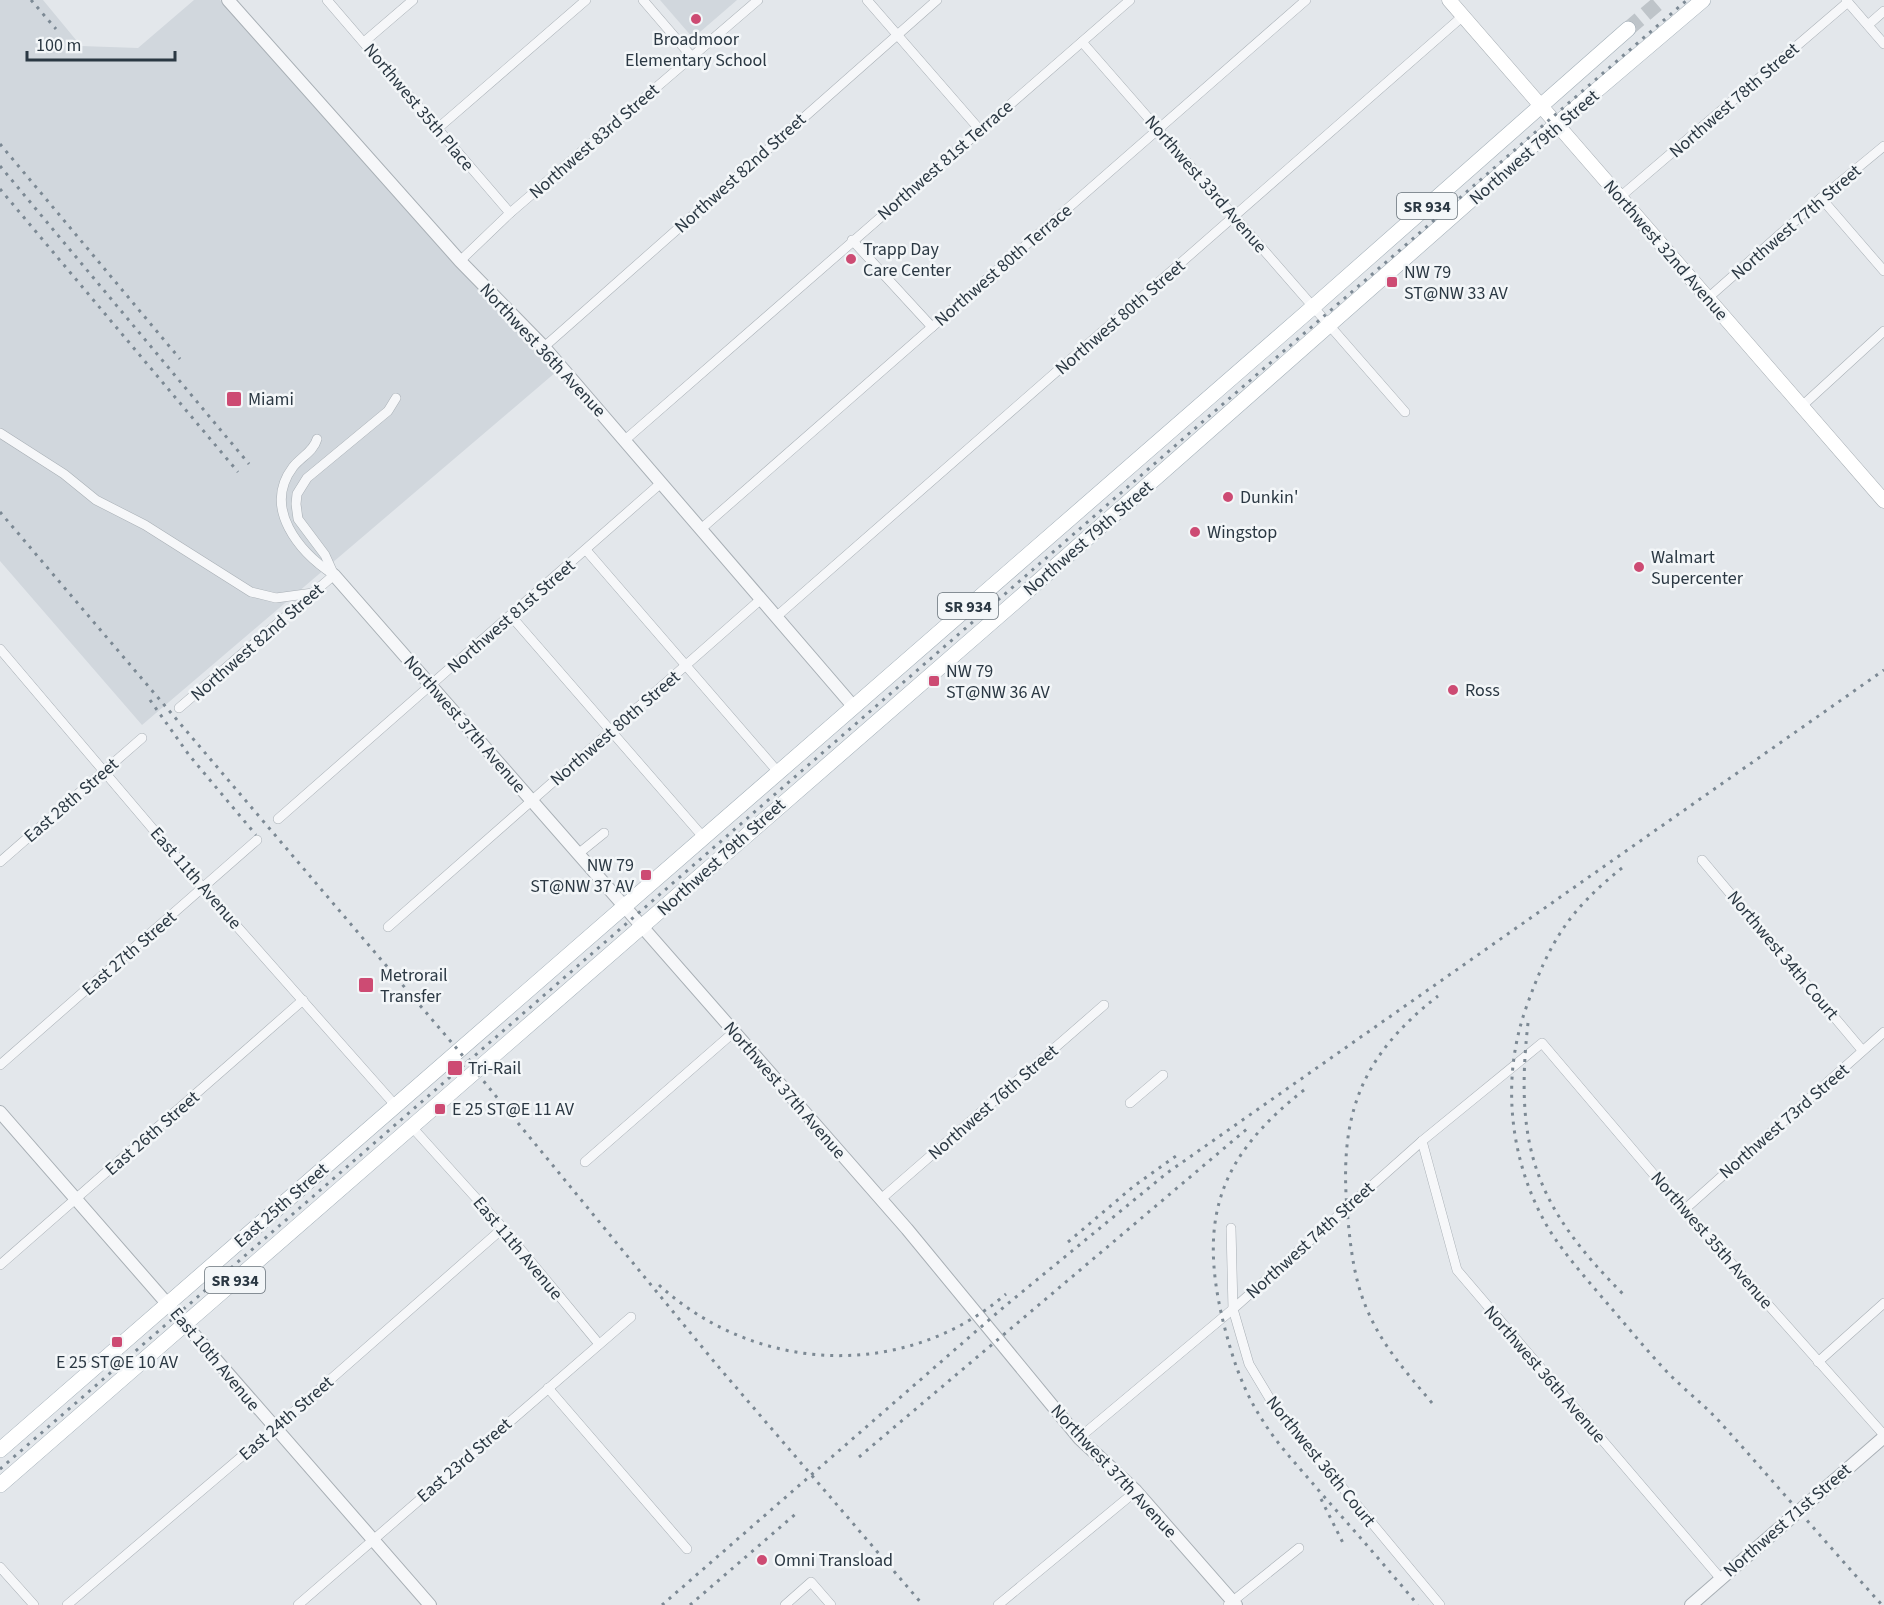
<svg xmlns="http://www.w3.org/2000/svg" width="1884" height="1605" font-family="'Source Sans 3',sans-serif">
  <rect width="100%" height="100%" fill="#e3e7eb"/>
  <g fill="#d1d7dd">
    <path d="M0,0H43L81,46L138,48L194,0H220L556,372L142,725L0,561Z"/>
    <path d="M660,0H737L693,38Z"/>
  </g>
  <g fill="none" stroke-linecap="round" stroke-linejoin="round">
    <path stroke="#bec4c9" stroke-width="15" stroke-dasharray="15 8" stroke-linecap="butt" d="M1628,29L1662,0"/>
    <g stroke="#a8afb5" stroke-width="10">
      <g id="minor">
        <path d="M327,0L510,213"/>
        <path d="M643,0L692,57"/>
        <path d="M867,0L980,130"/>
        <path d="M1846,0L1884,44"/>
        <path d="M1868,25L1884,11"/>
        <path d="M364,42L413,0"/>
        <path d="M1082,42L1405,412"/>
        <path d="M437,129L586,0"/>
        <path d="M1620,197L1848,2"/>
        <path d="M1821,198L1884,271"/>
        <path d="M852,240L932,327"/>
        <path d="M460,261L510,213L758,0"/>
        <path d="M1708,298L1821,198L1884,146"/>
        <path d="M544,347L937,0"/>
        <path d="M1802,406L1884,331"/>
        <path d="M0,433L64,474L96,500L145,525L251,592L276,598L313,593"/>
        <path d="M317,439C314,451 301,457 293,467C262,508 299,552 334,575"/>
        <path d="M625,440L1130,0"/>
        <path d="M701,529L1306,0"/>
        <path d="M586,550L778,772"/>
        <path d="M334,575L325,555L298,519L296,504L297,494L307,478L388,411L396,398"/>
        <path d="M511,616L704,838"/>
        <path d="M776,617L1463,16"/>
        <path d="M0,649L203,888L395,1105"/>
        <path d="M179,708L334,575"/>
        <path d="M278,819L661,483"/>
        <path d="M578,854L604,833"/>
        <path d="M1702,860L1862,1050"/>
        <path d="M0,862L142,738"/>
        <path d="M388,927L760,600"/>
        <path d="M0,1065L257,840"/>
        <path d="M1130,1103L1163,1075"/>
        <path d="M411,1126L503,1228L599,1344"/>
        <path d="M1422,1141L1457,1270L1721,1579"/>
        <path d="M585,1162L734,1032"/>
        <path d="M881,1199L1104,1005"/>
        <path d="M1684,1210L1884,1032"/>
        <path d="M1231,1228L1233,1309L1249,1364L1273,1404L1440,1605"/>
        <path d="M0,1265L303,1000"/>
        <path d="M1818,1362L1884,1303"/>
        <path d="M548,1388L687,1549"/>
        <path d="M1079,1438L1233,1309L1422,1141L1542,1043L1684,1210L1884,1435"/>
        <path d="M0,1567L34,1605"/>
        <path d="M67,1605L274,1429L503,1228"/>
        <path d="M298,1605L631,1317"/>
        <path d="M785,1605L811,1582L831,1605"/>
        <path d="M998,1605L1136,1491"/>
        <path d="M1228,1605L1299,1548"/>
      </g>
    </g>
    <g stroke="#a8afb5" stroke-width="14">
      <g id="tertiary">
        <path d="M228,0L460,261L544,347L853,706"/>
        <path d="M334,575L907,1229L1079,1438L1136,1491L1236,1605"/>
        <path d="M0,1112L430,1605"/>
        <path d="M1691,1605L1884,1437"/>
      </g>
    </g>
    <g stroke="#a8afb5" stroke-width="15">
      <path id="secondary" d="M1449,0L1884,501"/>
    </g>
    <g stroke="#a2aeb7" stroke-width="16">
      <g id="primary">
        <path d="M0,1450L1313,307L1628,29"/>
        <path d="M0,1485L1016,601L1557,124L1703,0"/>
      </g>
    </g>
    <use href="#minor" stroke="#f6f7f9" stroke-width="9"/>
    <use href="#tertiary" stroke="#f6f7f9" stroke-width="12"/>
    <use href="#secondary" stroke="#fff" stroke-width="14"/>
    <use href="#primary" stroke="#fff" stroke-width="15"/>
    <g stroke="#7c8994" stroke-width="3" stroke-dasharray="3 6" stroke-linecap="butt">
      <path d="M31,0L56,29"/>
      <path d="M0,144L180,359"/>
      <path d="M0,166L249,464"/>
      <path d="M0,189L238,472"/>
      <path d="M0,512L458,1050L716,1364L923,1605"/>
      <path d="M150,700L189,755L256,835"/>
      <path d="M1622,868C1568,911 1549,943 1526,1008C1500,1081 1510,1165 1550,1231C1568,1259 1591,1284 1612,1309C1631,1331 1649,1353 1669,1374C1685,1390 1703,1404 1719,1421C1774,1482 1827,1544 1882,1605"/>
      <path d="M1528,1023C1514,1148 1536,1207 1624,1295"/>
      <path d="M1304,1090C1220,1156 1198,1217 1223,1321C1232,1357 1242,1389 1263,1421C1279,1447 1301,1469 1320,1492C1353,1529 1386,1567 1418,1605"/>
      <path d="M1068,1242L1134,1186L1176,1156"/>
      <path d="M659,1285C756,1374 905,1381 1006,1294"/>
      <path d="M1432,1403C1408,1374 1384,1348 1369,1314C1355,1284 1351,1252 1348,1220C1338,1120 1357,1059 1438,996"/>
      <path d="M859,1457L1248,1128"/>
      <path d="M0,1469L1687,0"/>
      <path d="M1321,1499L1344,1545"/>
      <path d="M662,1605L1005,1306L1167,1173L1884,670"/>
      <path d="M690,1605L799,1511"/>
    </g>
  </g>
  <g fill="#cd4b73" stroke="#f3f6f8" stroke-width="2">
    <circle cx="696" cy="19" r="6"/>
    <circle cx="851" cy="259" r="6"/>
    <rect x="1386" y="276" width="12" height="12" rx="3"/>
    <rect x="226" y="391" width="16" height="16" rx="3"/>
    <circle cx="1228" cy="497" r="6"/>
    <circle cx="1195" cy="532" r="6"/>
    <circle cx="1639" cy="567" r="6"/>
    <rect x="928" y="675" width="12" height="12" rx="3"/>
    <circle cx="1453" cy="690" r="6"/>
    <rect x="640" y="869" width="12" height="12" rx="3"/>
    <rect x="358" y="977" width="16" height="16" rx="3"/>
    <rect x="447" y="1060" width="16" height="16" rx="3"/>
    <rect x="434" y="1103" width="12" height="12" rx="3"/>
    <rect x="111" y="1336" width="12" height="12" rx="3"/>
    <circle cx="762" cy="1560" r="6"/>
  </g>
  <g text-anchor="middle" stroke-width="5" stroke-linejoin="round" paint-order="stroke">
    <g fill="#f3f6f8" stroke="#677179" stroke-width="1.5">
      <rect x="1397" y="193" width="60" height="26" rx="4.5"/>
      <rect x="938" y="593" width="60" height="26" rx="4.5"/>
      <rect x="205" y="1267" width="60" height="26" rx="4.5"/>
    </g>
    <g font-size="16" font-weight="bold" fill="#2b3843">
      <text x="1427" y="212">SR 934</text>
      <text x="968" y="612">SR 934</text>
      <text x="235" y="1286">SR 934</text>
    </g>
    <g font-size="18" fill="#2b3843" stroke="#f3f6f8" text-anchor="start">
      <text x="696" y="45" text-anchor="middle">Broadmoor<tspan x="696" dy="21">Elementary School</tspan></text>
      <text x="863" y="255">Trapp Day<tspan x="863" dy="21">Care Center</tspan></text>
      <text x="1404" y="278">NW 79<tspan x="1404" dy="21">ST@NW 33 AV</tspan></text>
      <text x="248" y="405">Miami</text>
      <text x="1240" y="503">Dunkin'</text>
      <text x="1207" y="538">Wingstop</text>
      <text x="1651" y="563">Walmart<tspan x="1651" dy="21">Supercenter</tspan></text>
      <text x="946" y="677">NW 79<tspan x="946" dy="21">ST@NW 36 AV</tspan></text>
      <text x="1465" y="696">Ross</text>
      <text x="634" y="871" text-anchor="end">NW 79<tspan x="634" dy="21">ST@NW 37 AV</tspan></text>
      <text x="380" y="981">Metrorail<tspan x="380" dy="21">Transfer</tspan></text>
      <text x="468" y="1074">Tri-Rail</text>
      <text x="452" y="1115">E 25 ST@E 11 AV</text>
      <text x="117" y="1368" text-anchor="middle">E 25 ST@E 10 AV</text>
      <text x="774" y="1566">Omni Transload</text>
    </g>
    <g font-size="18" fill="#2b3843" stroke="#f3f6f8">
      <text transform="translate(1734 100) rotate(-41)" y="6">Northwest 78th Street</text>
      <text transform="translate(419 107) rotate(50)" y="6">Northwest 35th Place</text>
      <text transform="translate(594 141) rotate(-41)" y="6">Northwest 83rd Street</text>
      <text transform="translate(1534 147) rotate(-41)" y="6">Northwest 79th Street</text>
      <text transform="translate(945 160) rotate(-41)" y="6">Northwest 81st Terrace</text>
      <text transform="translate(740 173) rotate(-42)" y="6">Northwest 82nd Street</text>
      <text transform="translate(1206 184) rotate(49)" y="6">Northwest 33rd Avenue</text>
      <text transform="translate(1796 222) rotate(-41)" y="6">Northwest 77th Street</text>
      <text transform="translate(1666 250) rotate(49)" y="6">Northwest 32nd Avenue</text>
      <text transform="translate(1003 265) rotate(-41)" y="6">Northwest 80th Terrace</text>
      <text transform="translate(1120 317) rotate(-41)" y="6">Northwest 80th Street</text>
      <text transform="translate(543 350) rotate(47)" y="6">Northwest 36th Avenue</text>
      <text transform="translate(1088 538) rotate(-41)" y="6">Northwest 79th Street</text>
      <text transform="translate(511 616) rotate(-41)" y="6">Northwest 81st Street</text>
      <text transform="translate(257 642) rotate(-41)" y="6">Northwest 82nd Street</text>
      <text transform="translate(465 724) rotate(49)" y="6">Northwest 37th Avenue</text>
      <text transform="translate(615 728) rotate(-41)" y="6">Northwest 80th Street</text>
      <text transform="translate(71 800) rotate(-41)" y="6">East 28th Street</text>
      <text transform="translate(721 857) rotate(-42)" y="6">Northwest 79th Street</text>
      <text transform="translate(196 878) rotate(49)" y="6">East 11th Avenue</text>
      <text transform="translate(129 953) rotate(-41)" y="6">East 27th Street</text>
      <text transform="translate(1783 955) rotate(50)" y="6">Northwest 34th Court</text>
      <text transform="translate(785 1090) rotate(49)" y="6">Northwest 37th Avenue</text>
      <text transform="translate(993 1102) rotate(-41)" y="6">Northwest 76th Street</text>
      <text transform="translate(1784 1121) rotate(-41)" y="6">Northwest 73rd Street</text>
      <text transform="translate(152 1133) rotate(-41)" y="6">East 26th Street</text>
      <text transform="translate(281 1205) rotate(-41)" y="6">East 25th Street</text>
      <text transform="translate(1310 1240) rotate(-42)" y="6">Northwest 74th Street</text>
      <text transform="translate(1712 1240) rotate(49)" y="6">Northwest 35th Avenue</text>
      <text transform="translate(518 1248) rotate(50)" y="6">East 11th Avenue</text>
      <text transform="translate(215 1359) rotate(50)" y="6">East 10th Avenue</text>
      <text transform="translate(1545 1374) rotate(49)" y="6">Northwest 36th Avenue</text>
      <text transform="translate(286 1418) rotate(-41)" y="6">East 24th Street</text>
      <text transform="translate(464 1460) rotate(-41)" y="6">East 23rd Street</text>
      <text transform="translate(1321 1461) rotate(51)" y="6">Northwest 36th Court</text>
      <text transform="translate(1114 1471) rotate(47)" y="6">Northwest 37th Avenue</text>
      <text transform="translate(1787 1520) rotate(-41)" y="6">Northwest 71st Street</text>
    </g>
  </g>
  <path d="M27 51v9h148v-9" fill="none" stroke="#2b3843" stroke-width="3"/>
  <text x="36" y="51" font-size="18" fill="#2b3843" stroke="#f3f6f8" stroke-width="4.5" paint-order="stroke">100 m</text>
</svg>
